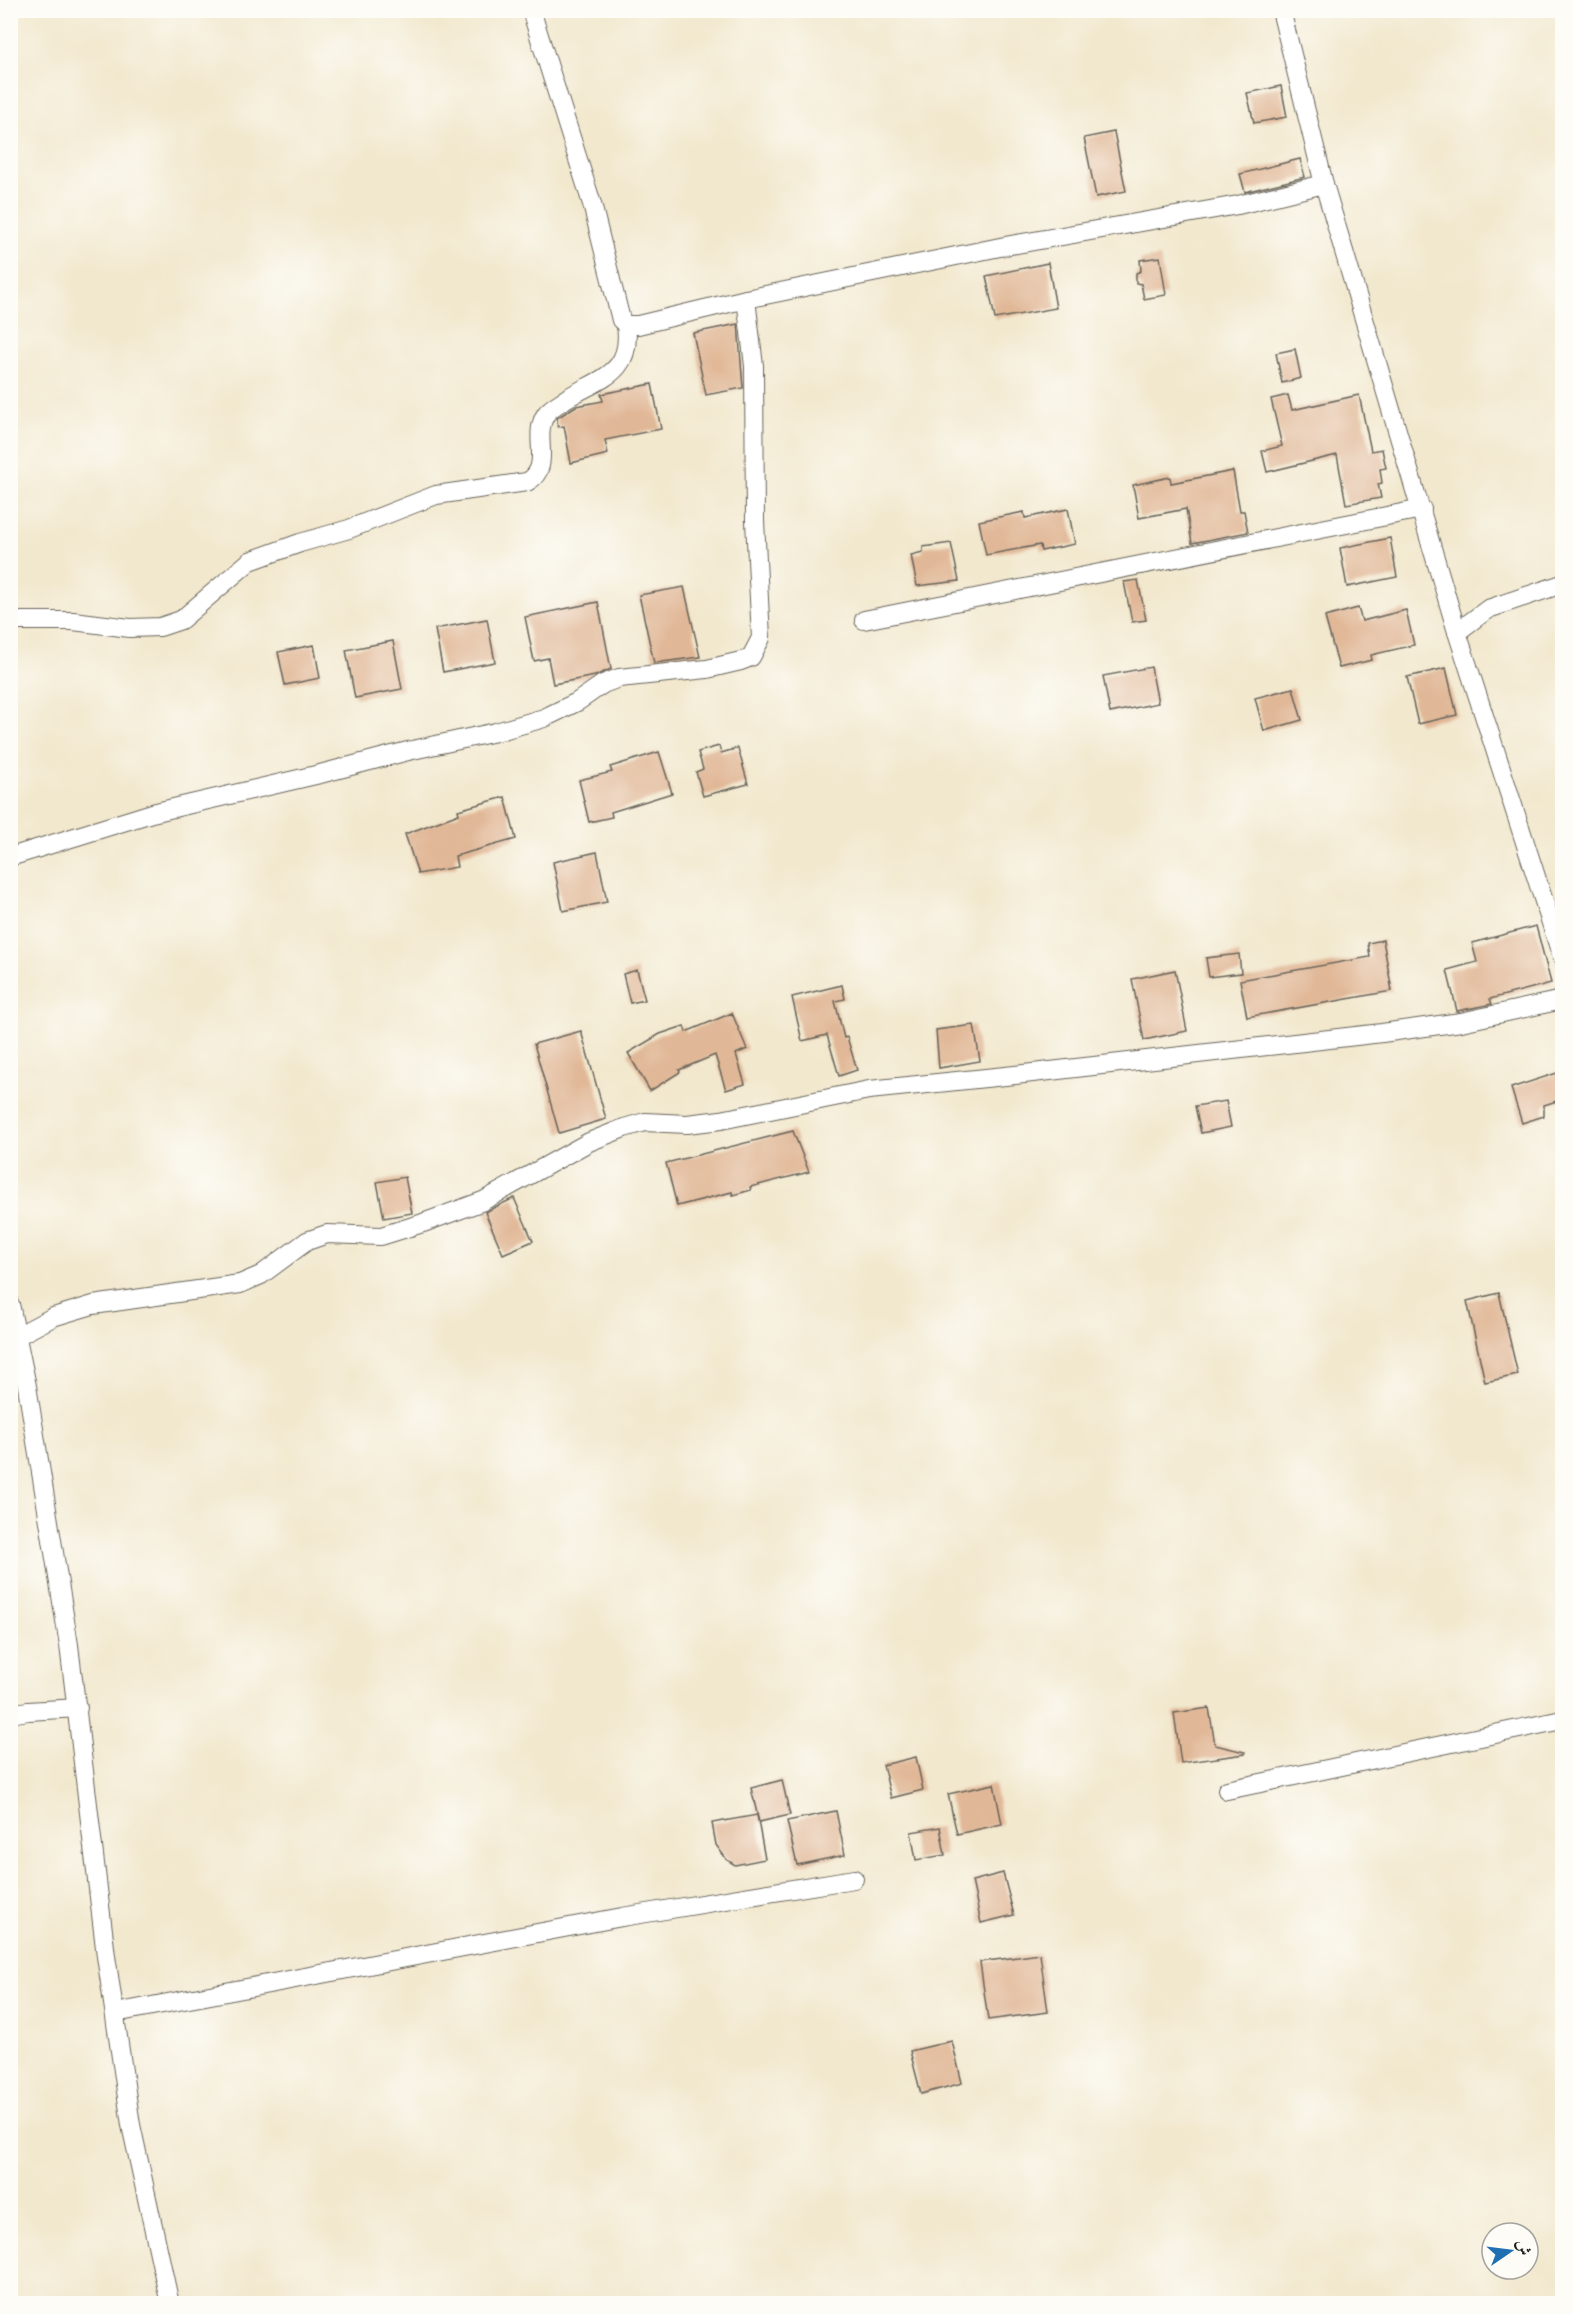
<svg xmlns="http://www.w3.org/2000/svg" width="1573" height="2314" font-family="'Old Standard TT',Amiri,serif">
  <rect width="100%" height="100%" fill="#fdfcf7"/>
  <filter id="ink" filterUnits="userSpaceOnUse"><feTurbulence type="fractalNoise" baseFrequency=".0167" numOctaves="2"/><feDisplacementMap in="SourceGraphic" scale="12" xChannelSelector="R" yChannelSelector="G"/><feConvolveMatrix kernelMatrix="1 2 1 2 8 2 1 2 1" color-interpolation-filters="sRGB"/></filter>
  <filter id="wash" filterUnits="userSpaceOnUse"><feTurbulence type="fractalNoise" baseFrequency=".008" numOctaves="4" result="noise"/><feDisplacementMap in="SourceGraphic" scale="24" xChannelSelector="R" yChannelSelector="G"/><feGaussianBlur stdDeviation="1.35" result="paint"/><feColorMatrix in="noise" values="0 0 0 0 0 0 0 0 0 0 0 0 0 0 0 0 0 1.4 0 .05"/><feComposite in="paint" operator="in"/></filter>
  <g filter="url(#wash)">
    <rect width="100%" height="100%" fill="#f2e8ce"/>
    <g id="blocks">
      <g fill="#e1b897">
        <path d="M1281,86L1287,117L1254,123L1247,93Z"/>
        <path d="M1114,132L1126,191L1096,197L1084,138Z"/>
        <path d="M1300,159L1305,177L1245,192L1240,174Z"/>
        <path d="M1160,257L1166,295L1144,299L1141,284L1136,283V273L1141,271L1140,260Z"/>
        <path d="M1048,263L1056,308L995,319L986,276Z"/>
        <path d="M738,324L743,388L706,395L693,333Z"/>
        <path d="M1295,349L1301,378L1282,383L1276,353Z"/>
        <path d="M652,384L661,429L605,440L608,454L571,463L564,426L558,427L557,418L576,406L603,401L601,394Z"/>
        <path d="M1288,395L1292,410L1359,395L1371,451L1382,449L1386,468L1380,469L1382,483L1378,484L1381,498L1346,504L1337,455L1267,472L1262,451L1282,446L1271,399Z"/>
        <path d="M1233,471L1240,511H1244L1248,532L1192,543L1186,509L1139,518L1133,485L1170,477L1171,483Z"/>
        <path d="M1068,509L1075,544L1041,551L1040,545L986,555L979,521L1024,512L1025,518Z"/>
        <path d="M1390,538L1397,577L1347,587L1340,548Z"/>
        <path d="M951,543L959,581L917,586L911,555L923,552V547Z"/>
        <path d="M1138,580L1146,620L1132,622L1124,582Z"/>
        <path d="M684,587L700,657L654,663L639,595Z"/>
        <path d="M598,602L611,669L595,676L553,684L548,658L534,661L525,617Z"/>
        <path d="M1358,608L1362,621L1406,610L1414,645L1371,655L1372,660L1339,668L1325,617Z"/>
        <path d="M487,619L495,662L443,672L435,629Z"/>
        <path d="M393,641L402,689L355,698L346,650Z"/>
        <path d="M314,645L320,678L285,685L278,652Z"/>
        <path d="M1151,667L1158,703L1110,713L1103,676Z"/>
        <path d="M1446,668L1457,715L1418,724L1407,677Z"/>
        <path d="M1293,688L1302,720L1264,731L1255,698Z"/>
        <path d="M719,746L721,753L738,748L748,784L703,796L696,772L703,769L698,752Z"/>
        <path d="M659,752L672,793L611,812L612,817L589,822L579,780L612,772L610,767Z"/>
        <path d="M505,797L516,839L455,856L457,867L418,874L405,834L459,814L458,810Z"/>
        <path d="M597,852L607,902L563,911L553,862Z"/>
        <path d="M1536,926L1551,983L1490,999L1492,1004L1457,1011L1447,970L1477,962L1472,943Z"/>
        <path d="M1383,940L1392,991L1247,1017L1240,980L1370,957L1368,943Z"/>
        <path d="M1239,954L1241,973L1209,977L1206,958Z"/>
        <path d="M637,970L645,1000L630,1003L623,974Z"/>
        <path d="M1175,970L1187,1031L1144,1040L1132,979Z"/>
        <path d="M842,985L845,999L835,1001L844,1038L847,1037L857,1070L839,1076L827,1035L802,1041L792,997Z"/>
        <path d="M732,1013L747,1049L736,1054L745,1084L726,1090L715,1055L679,1070L680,1072L650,1091L628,1053L660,1034L684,1026L686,1032Z"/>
        <path d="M974,1025L980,1061L939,1068L936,1030Z"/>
        <path d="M581,1031L606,1119L559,1133L534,1044Z"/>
        <path d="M1563,1071V1099L1544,1105V1116L1522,1123L1511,1088Z"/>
        <path d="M1226,1101L1231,1127L1201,1133L1195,1106Z"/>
        <path d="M793,1131L809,1172L750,1187L751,1190L733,1195L732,1192L677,1206L666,1163Z"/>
        <path d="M405,1177L412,1213L384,1218L377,1182Z"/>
        <path d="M514,1198L533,1241L503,1254L485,1212Z"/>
        <path d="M1499,1293L1518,1375L1485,1382L1467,1301Z"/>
        <path d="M1209,1708L1215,1745L1245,1752V1754L1181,1763L1174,1713Z"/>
        <path d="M916,1757L923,1790L891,1798L883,1765Z"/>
        <path d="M782,1780L790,1815L759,1822L751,1788Z"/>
        <path d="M994,1784L1002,1824L957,1834L948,1794Z"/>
        <path d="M836,1811L845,1855L797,1865L787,1821Z"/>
        <path d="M757,1815L765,1859L735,1865L727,1860L716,1845L712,1823Z"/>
        <path d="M940,1827L945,1855L916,1860L911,1832Z"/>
        <path d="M1003,1873L1014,1915L981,1923L972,1881Z"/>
        <path d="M1040,1954L1048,2012L988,2020L980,1962Z"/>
        <path d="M952,2041L962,2083L921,2094L910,2051Z"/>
      </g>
    </g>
  </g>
  <g filter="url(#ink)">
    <use href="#blocks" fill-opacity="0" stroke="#67635a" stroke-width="1.5"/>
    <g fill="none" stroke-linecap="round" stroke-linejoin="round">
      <g stroke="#67635a" stroke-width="20">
        <g id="street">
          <path d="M1281,10L1324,184L1457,632L1562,957"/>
          <path d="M746,299L1005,246L1238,205L1324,184"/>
          <path d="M864,620L1422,509"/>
          <path d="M10,621H73L130,628L160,627L181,620L250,561L300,543L349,529L436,495L527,482C554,467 531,436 546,414C550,408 558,404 564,400C599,378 633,375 626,325"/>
          <path d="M1457,632L1488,609L1562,584"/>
          <path d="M10,857L152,813L320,774L408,751L496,732L544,718L577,702L603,684L619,678L707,669L741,661L751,657L761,638L755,521L754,366L746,299L638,325H626L621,320L592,204L531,10"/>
          <path d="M10,1304L27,1386L69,1645L106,1956L131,2125L170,2304"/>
          <path d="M17,1336L53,1317L93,1305L240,1284L261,1275L307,1241L327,1234L381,1236L423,1223L483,1201L589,1142L624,1128L645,1122L687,1124L721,1120L869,1090L1015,1075L1382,1033L1461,1022L1562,1000"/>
          <path d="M10,1714L28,1711L78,1708"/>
          <path d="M1227,1790L1562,1720"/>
          <path d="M115,2013L622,1917L854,1879"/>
        </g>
      </g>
      <use href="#street" stroke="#fff" stroke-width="18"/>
    </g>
  </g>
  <rect width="1573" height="2314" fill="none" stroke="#fdfcf7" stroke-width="36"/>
  <g transform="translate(1510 2251) rotate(76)"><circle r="28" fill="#fdfcf7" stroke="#a3a29f" stroke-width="1.5"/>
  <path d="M0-4.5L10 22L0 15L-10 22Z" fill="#1f6fb2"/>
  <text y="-9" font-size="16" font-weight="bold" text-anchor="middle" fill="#1c1c1c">ش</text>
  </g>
</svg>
